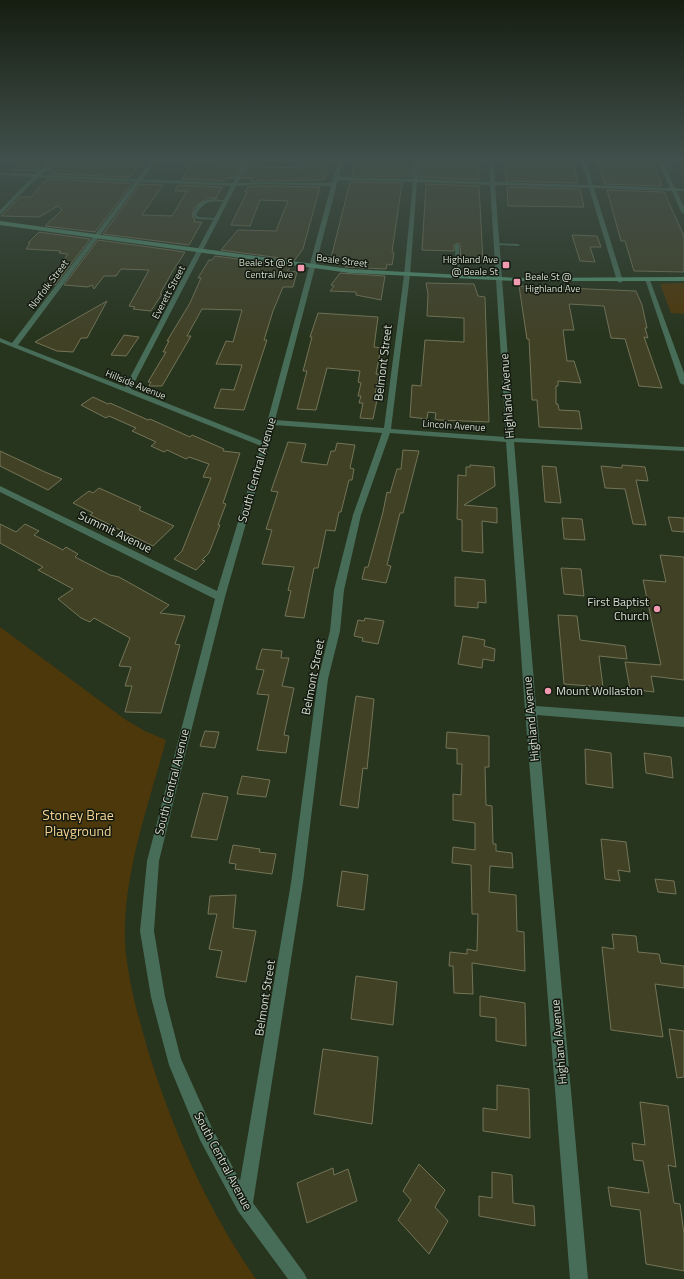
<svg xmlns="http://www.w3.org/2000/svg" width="684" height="1279" font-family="'Titillium Web',sans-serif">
  <rect width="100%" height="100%" fill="#27341e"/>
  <g fill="#4d380b">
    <path d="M684,283V314L671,313L660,284Z"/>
    <path d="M0,627L126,720L145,731L166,740C149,804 123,873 125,941C127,977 137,1012 147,1047C171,1127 208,1211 256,1279H0Z"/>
  </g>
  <g fill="#414126" stroke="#747457">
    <path d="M25,159H50L38,170H14Z"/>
    <path d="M58,159H81L79,161L140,165L130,177L52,174L55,171H47Z"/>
    <path d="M310,159H330L324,180L250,181L252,178H242L250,162H264L262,167L305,168Z"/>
    <path d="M356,159H414L412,176H352Z"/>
    <path d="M420,159H440V166L464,167V159H478L479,180L420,177Z"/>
    <path d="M505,159L517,160L518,166L546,167V162L574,163L578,183L506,181Z"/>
    <path d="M632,159H651L662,186L605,184L598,161H634Z"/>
    <path d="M194,160L219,161L243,162L234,178H227L225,181L182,179Z"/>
    <path d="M47,179L126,183L132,184L95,232L45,226L62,210L58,206L39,217L1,216L20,197H31Z"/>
    <path d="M350,182L402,183L392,252L394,253L392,265L387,264L386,269L345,267L349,262L331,258Z"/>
    <path d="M140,184L163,185L142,215L172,216L187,191H175L178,185L222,187L216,198H207L194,208L192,216L195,219L194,222H202L189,245L103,234Z"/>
    <path d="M426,184L479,186L483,261L461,260L460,245L458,243L454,245V251L422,250Z"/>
    <path d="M265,186L320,187L303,249L295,260L221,250L238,230L276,231L288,201L260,200L250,226L231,225L247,192H245L248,187Z"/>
    <path d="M507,187L580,189L584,207L508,206Z"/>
    <path d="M607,190L664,192L684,236V272L634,271L625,241H621Z"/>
    <path d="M39,232L90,239L55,285L46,284L68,254L59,253L61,251L26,249L30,243H28Z"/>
    <path d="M572,235L597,236L601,247H590L595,262L580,261Z"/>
    <path d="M98,240L185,252L171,274L160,294H162L151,311L133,309L135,307L129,306L149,270L121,269L116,276H104L94,289L92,285L88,287L64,285Z"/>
    <path d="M215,256L291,266L287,271L297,272L293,287H283L273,311L264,340H267L244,410L214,408L221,389L234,390L242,365L216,364L226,341L233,342L242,310L202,309L187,336H191L162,386H149L151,382H148L166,352H163L169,341H167L190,303L201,278H198L209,260H212Z"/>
    <path d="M340,273L385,276L381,300L356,295V292L330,291L334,286L331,285Z"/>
    <path d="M426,283L474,284L478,296L485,297L489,422L439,420L435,419L436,413L428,412L427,419L410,417L412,385L421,386L425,340L464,342V318L427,316L428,294Z"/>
    <path d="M519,286L636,291L642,305L647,328H645L648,338L644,337L662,388L639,386L625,339L611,338L604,306L569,304L574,330H563L567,361H574L581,383L558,381V386H556V404H558L559,410L579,411L582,429L539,427L537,400H532L529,339H527Z"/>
    <path d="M107,301L87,338H81L73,352L57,351L35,342Z"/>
    <path d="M318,313L378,317L374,347L381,348L376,374H379L375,395H378L373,419L360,418L363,403H359L361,396H358L361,383L358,382L360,371L327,368L316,410L297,409L307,371H303L312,337H310Z"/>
    <path d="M124,335L139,337L126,356L111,355Z"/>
    <path d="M93,397L108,404L110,403L148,420L150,419L190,437L192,435L224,449L223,451L240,453L223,503L226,504L218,525H220L209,553L202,560L205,561L196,570L174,559L182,551L211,478L203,477L209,464L189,457L186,459L167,450L164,452L151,446L156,442L132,431L136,428L109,416L106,418L81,405Z"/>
    <path d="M288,442L306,444L301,462L327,465L331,451H335L337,443L355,445L350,468L354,469L352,480H349L341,512H339L335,531L326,530L318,568H314L304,618L285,616L291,591L288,590L294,567L262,564L272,530L266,529L278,492L271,491Z"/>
    <path d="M403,450L419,451L403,513H400L387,565L391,566L386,583L362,579L365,567H368L383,512L387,492L390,493L397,469H401Z"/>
    <path d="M0,451L45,472L62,479L48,490L0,466Z"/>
    <path d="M470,465L494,467L495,486L464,505L497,508V523L482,521L483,553L462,551V520L457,519L458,475L466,476V467H470Z"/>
    <path d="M622,465L645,467L648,481L636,480L646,525L633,524L625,489L605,488L601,466L622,468Z"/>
    <path d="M542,466L556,467L561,503L545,502Z"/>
    <path d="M99,488L141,507L139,510L174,526L153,546L90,515L93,513L73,503L89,491L93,493Z"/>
    <path d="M668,517L684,518V532L672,531Z"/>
    <path d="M562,518L582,519L585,540L564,539Z"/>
    <path d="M0,524L16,532L25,524L39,531L34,535L63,550L66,547L78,554L75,557L110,575L119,577L169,605L160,613L185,616L175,644L180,645L161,713L125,712L132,686H125L131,667L119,666L130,638L94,618L90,622L81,618L58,599L73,589L38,570L43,567L0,543Z"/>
    <path d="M660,555L684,557V680L651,676L654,692L630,689L625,662L661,665L643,580L666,582Z"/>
    <path d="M561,568L581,569L584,596L564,594Z"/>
    <path d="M455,577L485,580L486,603L478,602V608L455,606Z"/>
    <path d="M558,615L577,616L580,640L625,646L627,659L599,656L603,687L564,684Z"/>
    <path d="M365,618L384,621L378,644L362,641L363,638L354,636L358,620L364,621Z"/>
    <path d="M463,636L485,640L484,646L495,649L494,661L483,659L482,668L458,664Z"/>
    <path d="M262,649L282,651L281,658H289L282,686L294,688L284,735L289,736L286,753L257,750L269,695L257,694L264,670L256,669Z"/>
    <path d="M356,696L374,699L367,769L363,768L358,808L340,805Z"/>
    <path d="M205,731L219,732L215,748L200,746Z"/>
    <path d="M447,732L489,736V767H485L486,805L492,806L493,844H496V851L512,853L513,868L490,866L489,892L516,895L517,931L524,932L525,971L472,963L473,994L454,993L453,966H449L450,952L467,954V949L477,951L478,914H472L471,865L452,863L453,847L475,850V823L453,820V794L461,795L462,764H457V749L446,748Z"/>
    <path d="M585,749L611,753L613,788L586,784Z"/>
    <path d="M644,753L671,757L673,778L646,773Z"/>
    <path d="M242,776L270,780L266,797L237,794Z"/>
    <path d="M203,793L228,797L217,840L191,837Z"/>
    <path d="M601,839L626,842L630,872L618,870L620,881L605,879Z"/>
    <path d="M233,845L260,849L259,852L276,854L272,874L235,869L236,864L229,863Z"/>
    <path d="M342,871L368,875L364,910L337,906Z"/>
    <path d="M655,879L674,881L676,894L658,892Z"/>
    <path d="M236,895L233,928L256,931L246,982L216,977L222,951L209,949L217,914H208L210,896Z"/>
    <path d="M612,934L636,936L638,952L659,954L661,963L684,966V988L655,984L663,1037L611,1030L602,947L614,949Z"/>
    <path d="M356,976L397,982L393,1025L351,1019Z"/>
    <path d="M480,996L525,1003L526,1046L496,1041V1018L480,1016Z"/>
    <path d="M669,1029L684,1031V1077L677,1078Z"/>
    <path d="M323,1049L378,1057L372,1124L314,1114Z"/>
    <path d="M497,1085L529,1089L530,1138L483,1131V1108L497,1110Z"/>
    <path d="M640,1102L668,1106L676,1167L668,1165L674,1203L680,1204L684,1234V1271L646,1264L640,1210L611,1206L608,1187L649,1193L643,1161L634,1160L632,1143L645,1145Z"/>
    <path d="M419,1164L445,1190L435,1207L448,1221L429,1254L398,1220L411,1200L403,1191Z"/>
    <path d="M333,1168L334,1175L348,1169L357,1201L307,1223L297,1183Z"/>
    <path d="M492,1172L512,1175L513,1203L534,1206L535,1226L479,1216V1196L492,1198Z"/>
  </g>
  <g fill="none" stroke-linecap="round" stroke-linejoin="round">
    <g fill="#476d58" fill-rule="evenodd">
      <path d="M215,199L228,201L226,202C211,201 204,200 196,215L199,217L217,218L219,219L218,220L198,219L193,216C194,205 204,199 215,199Z"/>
      <path d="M495,243L518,244L520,245L518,246L497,245L495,244Z"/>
      <path d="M457,244L459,245L460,276L458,277L456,276L455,245Z"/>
    </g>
    <g fill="#476d58" fill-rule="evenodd">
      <path d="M52,159H56L41,175L137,179L153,159H157L142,179L233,183L246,159H250L238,183L265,182L332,183L339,159H343L339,177L413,179L415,159H419L418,179L490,182L489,159H493L495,182L589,185L581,159H585L593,185L670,188L657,159H661L675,188L684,189V191H677L684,207V214L681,212L672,191L594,188L623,281L620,283L617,281L589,188L495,185L514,438L684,447V451L514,442L536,706L684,717V727L537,715L588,1279H570L525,710L506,442L390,433L361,515L344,590L340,631L328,679L303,883L253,1203L304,1273L307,1279H288L238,1211L200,1140L169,1065L151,997L140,931L147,861L215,599L0,492V486L217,591L261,446L0,342V338L12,343L135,182L38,177L0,215V210L33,177L0,175V173L36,174ZM338,180L413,182L404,275L384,428L275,420ZM140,182L231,186L125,387L18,345ZM417,182L490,185L506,437L391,429L410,275ZM265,184L331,186L262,441L131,389L236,186ZM274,425L382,433L353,515L334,590L330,631L318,679L291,883L240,1181L212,1128L181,1059L165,997L154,931L159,861L178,783L225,597Z"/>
      <path d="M645,279L650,280L684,373V385L680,383Z"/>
    </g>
    <path fill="#508e6e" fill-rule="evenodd" d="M0,221L350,269L517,278L684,277V281H517L350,273L0,225Z"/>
  </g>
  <linearGradient id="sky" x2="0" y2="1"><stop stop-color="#151d10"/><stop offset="0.47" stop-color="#41504c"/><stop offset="1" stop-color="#41504c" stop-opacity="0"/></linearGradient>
  <rect width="684" height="338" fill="url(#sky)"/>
  <g fill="#f19ab0" stroke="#141a10" stroke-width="1.5">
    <rect x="502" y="261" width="8" height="8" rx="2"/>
    <rect x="297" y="264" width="8" height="8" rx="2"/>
    <rect x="513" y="278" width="8" height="8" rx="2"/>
    <circle cx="657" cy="609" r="4"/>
    <circle cx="548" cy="691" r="4"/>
  </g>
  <g text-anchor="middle" stroke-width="3" stroke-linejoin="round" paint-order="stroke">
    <g font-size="10" fill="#d5ded0" stroke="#141a10" text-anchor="end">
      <text x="498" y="263">Highland Ave<tspan x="498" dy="12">@ Beale St</tspan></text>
      <text x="293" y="266">Beale St @ S<tspan x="293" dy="12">Central Ave</tspan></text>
      <text x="525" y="280" text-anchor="start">Beale St @<tspan x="525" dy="12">Highland Ave</tspan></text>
    </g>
    <g font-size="10" fill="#d5ded0" stroke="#141a10">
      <text transform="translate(342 260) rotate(7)" y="4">Beale Street</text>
      <text transform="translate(48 284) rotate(-53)" y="4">Norfolk Street</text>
      <text transform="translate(168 292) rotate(-62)" y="4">Everett Street</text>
      <text transform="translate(136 384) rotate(22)" y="4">Hillside Avenue</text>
      <text transform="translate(454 425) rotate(4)" y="4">Lincoln Avenue</text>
    </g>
    <g font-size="12" fill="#d5ded0" stroke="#141a10">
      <text transform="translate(383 363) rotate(-83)" y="4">Belmont Street</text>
      <text transform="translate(507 396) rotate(-94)" y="4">Highland Avenue</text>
      <text transform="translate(257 470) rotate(-74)" y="4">South Central Avenue</text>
      <text transform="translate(115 532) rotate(26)" y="4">Summit Avenue</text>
      <text transform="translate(313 677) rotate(-79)" y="4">Belmont Street</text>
      <text transform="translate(531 719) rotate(-95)" y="4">Highland Avenue</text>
      <text transform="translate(172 782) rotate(-76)" y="4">South Central Avenue</text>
      <text transform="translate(265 998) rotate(-81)" y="4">Belmont Street</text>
      <text transform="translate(559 1042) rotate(-95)" y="4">Highland Avenue</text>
      <text transform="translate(223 1161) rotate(62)" y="4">South Central Avenue</text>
    </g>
    <g font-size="12" fill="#d5ded0" stroke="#141a10" text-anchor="end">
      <text x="649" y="606">First Baptist<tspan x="649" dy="14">Church</tspan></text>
      <text x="556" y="695" text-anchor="start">Mount Wollaston</text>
    </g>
    <g font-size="14" fill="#f6d291" stroke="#141a10">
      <text x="78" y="820">Stoney Brae<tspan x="78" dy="16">Playground</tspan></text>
    </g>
  </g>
</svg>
